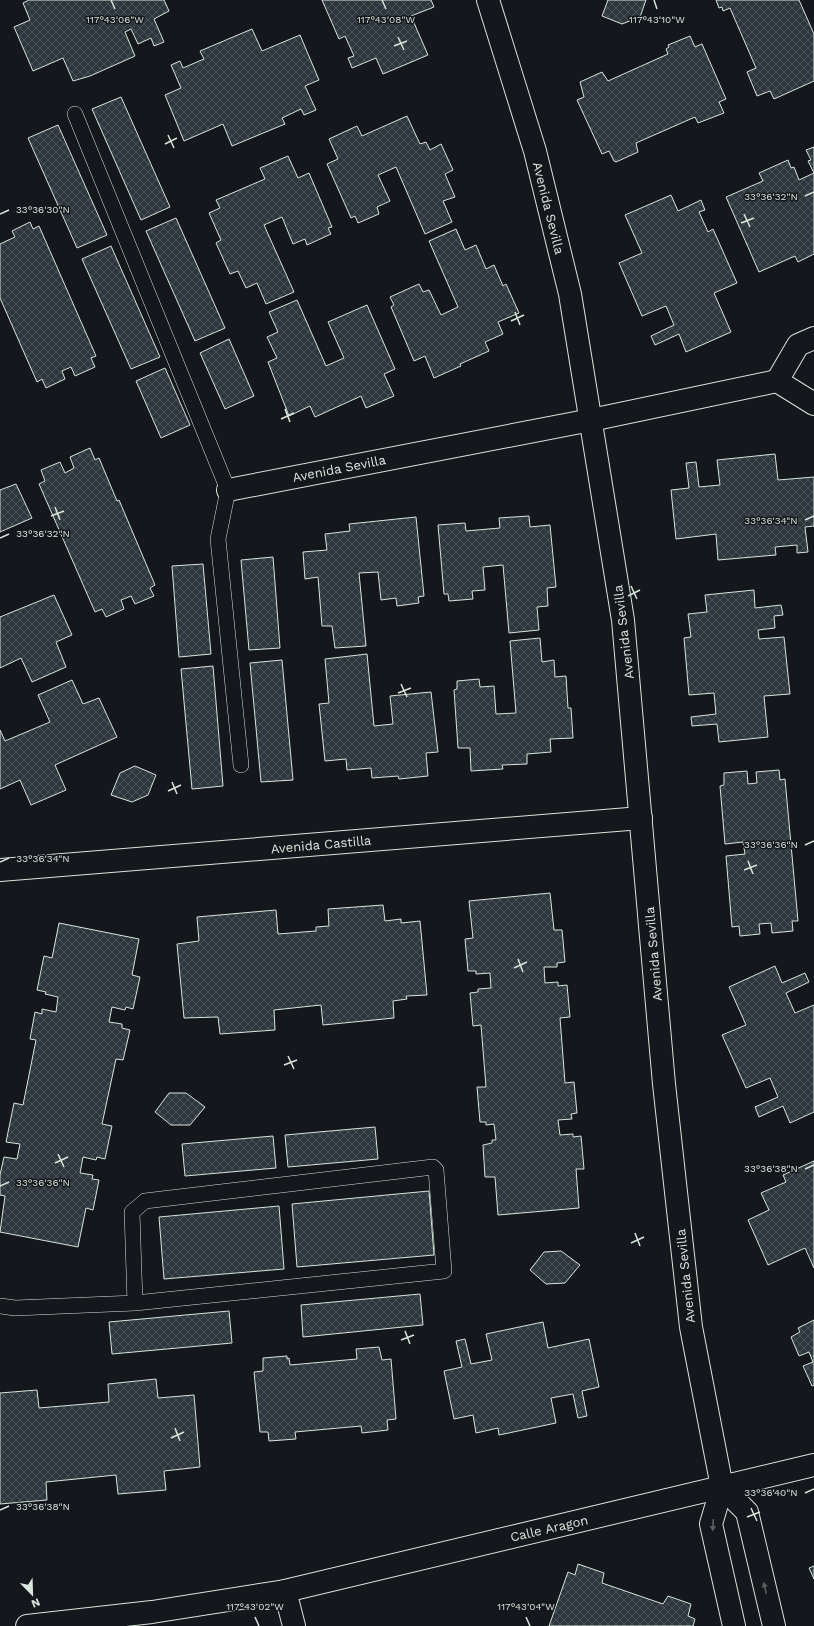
<svg xmlns="http://www.w3.org/2000/svg" width="814" height="1626" font-family="'Work Sans',sans-serif">
  <defs>
    <pattern id="building-cross-hatch" width="8" height="8" patternUnits="userSpaceOnUse"><rect width="8" height="8" fill="#2c363c"/><path d="M0 0l8 8M0 8l8-8" fill="none" stroke="#4a5358"/></pattern>
  </defs>
  <rect width="100%" height="100%" fill="#14181c"/>
  <g fill="url(#building-cross-hatch)" stroke="#d8e6dc">
    <path d="M29,0H164L169,11L154,19L164,42L154,46L151,38L138,44L131,29L125,32L135,56L90,76L73,81L63,58L33,71L14,27L30,20L23,3Z"/>
    <path d="M322,0H431L434,7L411,16L428,55L383,74L376,58L352,68L348,58L354,56L345,36L339,39Z"/>
    <path d="M608,0H646L640,17L622,24L602,16Z"/>
    <path d="M716,0H799L814,34V81L774,99L770,91L757,96L747,72L756,68L730,8L723,11L722,7L719,8Z"/>
    <path d="M252,29L262,51L300,35L319,80L305,86L316,110L304,115L301,109L282,118L285,124L232,146L223,124L184,141L165,95L181,88L171,65L180,61L183,68L204,59L200,51Z"/>
    <path d="M690,36L695,47L702,44L726,99L719,102L724,113L698,123L695,117L636,143L638,152L616,162L614,161L609,151L602,154L577,100L584,97L580,82L602,72L608,81L668,54L666,49L669,47L668,45Z"/>
    <path d="M121,97L170,207L141,220L92,109Z"/>
    <path d="M407,116L420,144L426,142L430,150L441,144L453,170L445,174L455,197L443,201L452,222L425,234L396,167L378,175L390,201L377,207L379,214L358,223L355,216L351,218L327,164L338,159L329,139L357,126L362,136Z"/>
    <path d="M58,125L107,235L77,248L28,138Z"/>
    <path d="M814,147V254L798,262L795,256L759,272L726,197L763,181L759,173L788,160L791,168L794,167L799,180L814,173L808,161L811,160L806,150Z"/>
    <path d="M288,156L298,178L309,173L332,227L328,228L331,234L307,245L305,239L293,244L282,217L264,225L294,292L266,304L257,283L246,288L238,271L230,274L216,243L221,240L209,213L220,208L216,200L265,179L260,168Z"/>
    <path d="M671,195L678,211L701,200L705,210L699,212L708,232L713,229L737,283L714,293L731,332L686,352L679,334L655,345L651,336L674,325L666,306L642,316L619,263L642,253L625,215Z"/>
    <path d="M176,218L225,328L195,341L146,231Z"/>
    <path d="M30,222L33,229L39,226L96,356L91,358L95,367L75,376L71,367L62,371L65,379L46,388L42,379L37,382L0,298V244L15,237L12,231Z"/>
    <path d="M456,229L465,250L476,245L486,269L494,265L503,286L506,284L519,313L498,322L503,334L485,342L489,351L460,364L461,366L434,378L425,356L414,361L391,307L394,305L390,297L419,284L423,292L429,290L441,315L458,307L429,241Z"/>
    <path d="M111,246L160,357L131,369L82,259Z"/>
    <path d="M297,300L326,366L344,358L328,322L367,305L395,369L384,374L394,396L366,408L361,396L315,417L310,406L289,416L268,362L277,358L267,337L278,332L269,312Z"/>
    <path d="M229,339L254,396L225,409L200,353Z"/>
    <path d="M165,368L190,425L161,438L136,381Z"/>
    <path d="M90,448L95,460L99,458L117,501L119,500L155,585L150,588L154,596L135,604L131,596L121,600L124,609L106,617L102,609L95,612L39,484L45,481L41,470L60,462L65,473L74,468L70,457Z"/>
    <path d="M775,454L778,480L814,477V526L805,527L808,552L797,553V545L775,547L776,555L718,560L716,534L676,539L671,490L689,488L686,463L696,462L699,487L720,485L717,460Z"/>
    <path d="M16,484L32,518L0,532V490Z"/>
    <path d="M529,516L530,527L550,525L556,587L547,588L548,606L537,607L539,630L509,633L503,565L483,567L485,590L472,591L473,599L449,601L448,594H444L438,525L465,523L466,531L500,528L499,518Z"/>
    <path d="M416,517L424,596L418,597L419,603L397,606L396,598L381,600L378,572L359,573L366,646L335,648L332,626H322L318,577L305,579L303,552L327,550L325,534L350,531L349,524Z"/>
    <path d="M273,557L280,648L249,650L241,560Z"/>
    <path d="M203,564L211,654L179,657L172,566Z"/>
    <path d="M754,590L755,608L781,605L783,615L774,616L775,628L758,630L759,639L784,637L790,694L764,696L768,737L719,742L717,724L692,726L691,717L716,714L714,693L689,695L684,638L691,637L688,614L707,612L705,595Z"/>
    <path d="M54,595L72,635L56,642L66,667L32,682L21,658L0,668V617Z"/>
    <path d="M540,638L542,662L554,660L555,677L566,676L568,708H571L573,738L550,739L551,752L527,754V764L502,765L503,769L471,771L470,748H458L454,690L457,689V681L479,679L480,687L494,686L496,714L516,713L510,641Z"/>
    <path d="M367,654L374,726L393,724L390,696L431,692L438,752L426,753L428,776L399,779L398,776L372,778L371,768L347,770L346,759L325,761L319,704L329,703L325,659Z"/>
    <path d="M282,660L293,780L261,782L250,663Z"/>
    <path d="M213,666L223,786L192,789L181,669Z"/>
    <path d="M72,680L83,704L99,698L117,737L55,765L66,790L31,805L20,780L0,789V730L5,741L50,722L38,695Z"/>
    <path d="M135,766L156,775L148,795L132,802L111,795L120,773Z"/>
    <path d="M779,770L780,780L785,779L798,921H792L793,931L772,933L771,923L759,924L760,934L740,936L739,926L732,927L726,856L745,854L743,842L725,844L720,786L724,785V773L747,771L748,784L757,783L756,772Z"/>
    <path d="M550,893L554,930H562L565,962L557,963V967H544L545,983L558,982V986L567,985L570,1017L560,1018L565,1083L574,1082L577,1113L571,1114L572,1119L558,1120L560,1135L573,1134V1137L581,1136L584,1169H576L579,1208L498,1215L495,1177H485L483,1145L492,1143V1140H496L494,1124L486,1125V1122H480L477,1087H486L481,1025L473,1026L470,993L478,992V989L491,988L490,973L476,974V971H468L465,939L473,938L469,901Z"/>
    <path d="M383,905L385,921L401,919V923L420,921L427,995L406,996L407,999L393,1001L394,1018L323,1025L321,1005L274,1010L275,1030L220,1034L218,1017L184,1018L177,944L199,941L197,917L276,910L278,934L316,931V927L329,926L328,909Z"/>
    <path d="M59,923L139,939L132,975L140,977L133,1009L126,1007L125,1010L112,1007L109,1022L122,1024V1028L130,1030L123,1060L116,1059L102,1124L112,1126L105,1159L97,1157L96,1160L83,1157L80,1173L93,1175L92,1179L99,1180L93,1210L86,1208L78,1247L0,1232L5,1196L0,1195V1175L4,1157L17,1159L20,1144L6,1142L14,1103L23,1105L36,1040L30,1039L35,1012L42,1014V1009L56,1012L58,997L45,994L46,992L37,990L44,956L52,958Z"/>
    <path d="M775,966L782,983L805,973L809,982L786,993L795,1013L814,1005V1112L790,1123L783,1106L759,1117L755,1107L778,1097L770,1078L746,1088L722,1035L746,1025L729,987Z"/>
    <path d="M169,1093H186L205,1107L190,1125H171L155,1112Z"/>
    <path d="M375,1127L378,1159L288,1167L285,1135Z"/>
    <path d="M273,1136L276,1168L185,1176L182,1144Z"/>
    <path d="M814,1161V1268L805,1248L768,1265L748,1220L769,1210L761,1193L786,1182L783,1175Z"/>
    <path d="M429,1191L434,1255L297,1267L292,1204Z"/>
    <path d="M279,1206L284,1269L164,1279L159,1217Z"/>
    <path d="M561,1251L580,1265L565,1283L546,1284L530,1270L544,1252Z"/>
    <path d="M420,1294L423,1325L303,1337L301,1305Z"/>
    <path d="M229,1311L232,1343L112,1354L109,1322Z"/>
    <path d="M814,1320V1385L812,1386L803,1366L813,1362L809,1352L799,1356L791,1337L800,1332L798,1328Z"/>
    <path d="M543,1322L548,1348L589,1339L599,1387L582,1391L587,1416L578,1418L573,1394L551,1398L556,1423L499,1435L498,1428L476,1433L473,1415L454,1419L444,1371L462,1367L456,1341L465,1339L471,1364L492,1360L486,1334Z"/>
    <path d="M379,1347L382,1360L391,1359L396,1419L387,1420L388,1430L362,1433L361,1426L295,1432L296,1439L269,1441L268,1432H260L254,1372L263,1371V1358L287,1356V1359L289,1358L290,1365L357,1359L356,1349Z"/>
    <path d="M156,1379L158,1398L194,1395L200,1467L164,1471L166,1490L118,1494L116,1475L46,1482L47,1500L0,1504V1393L37,1390L39,1408L109,1402L108,1384Z"/>
    <path d="M578,1564L604,1573L602,1583L663,1604L668,1596L691,1604L688,1616L695,1619L693,1626H549L568,1572L575,1575Z"/>
    <path d="M814,1566V1579L809,1568Z"/>
  </g>
  <g fill="none" stroke-linecap="round" stroke-linejoin="round">
    <g stroke="#d8e6dc" stroke-width="16">
      <g id="service">
        <path d="M75,114L228,490L218,539L241,765"/>
        <path d="M0,1306L15,1308L135,1303L444,1271L436,1170L433,1167L145,1201L132,1212L135,1303"/>
      </g>
    </g>
    <g stroke="#d8e6dc" stroke-width="24">
      <g id="minor">
        <path d="M777,381L798,345L814,338"/>
        <path d="M777,381L814,404"/>
        <path d="M228,490L591,420L777,381"/>
        <path d="M0,870L641,818"/>
        <path d="M285,1591L294,1626"/>
      </g>
    </g>
    <g stroke="#d8e6dc" stroke-width="24">
      <g id="tertiary">
        <path d="M488,0L535,151L570,294L623,620L664,1084L691,1327L722,1487L711,1524L734,1626"/>
        <path d="M722,1487L747,1512L774,1626"/>
        <path d="M27,1626L152,1612L285,1591L814,1465"/>
      </g>
    </g>
    <use href="#service" stroke="#14181c" stroke-width="15"/>
    <use href="#minor" stroke="#14181c" stroke-width="22"/>
    <use href="#tertiary" stroke="#14181c" stroke-width="22"/>
  </g>
  <defs><path id="oneway-solid" d="M-6-.8H1V-3.2L6.5 0L1 3.2V.8H-6Z"/></defs>
  <g fill="#59605f">
    <use href="#oneway-solid" transform="translate(713 1525) rotate(92)"/>
    <use href="#oneway-solid" transform="translate(765 1588) rotate(-103)"/>
  </g>
  <path fill="none" stroke="#d8e6dc" stroke-width="1.5" d="M111,0L115,9M382,0L386,9M654,0L657,9M398,37L404,50M394,46L407,41M168,135L174,148M165,144L177,138M805,196L814,192M0,214L9,210M744,214L750,227M741,223L754,218M515,312L520,325M511,321L524,315M285,409L290,422M281,419L294,413M55,507L60,520M51,516L64,511M805,520L814,516M0,538L9,534M631,586L637,599M628,596L640,590M401,684L407,697M398,693L411,688M172,782L177,794M168,791L181,785M805,845L814,841M748,861L753,874M0,862L9,858M744,870L757,865M518,959L523,972M514,968L527,962M288,1056L294,1069M284,1065L297,1060M58,1154L64,1167M55,1163L68,1157M805,1169L814,1165M0,1186L9,1182M635,1233L640,1246M631,1243L644,1237M405,1331L410,1344M401,1340L414,1335M175,1428L180,1441M171,1438L184,1432M805,1493L814,1489M751,1508L757,1521M0,1510L9,1506M747,1517L760,1512M255,1617L259,1626M526,1617L530,1626"/>
  <g text-anchor="middle" stroke-width="3" stroke-linejoin="round" paint-order="stroke">
    <g font-size="13" fill="#d8e6dc" stroke="#14181c">
      <text transform="translate(549 208) rotate(76)" y="5">Avenida Sevilla</text>
      <text transform="translate(339 468) rotate(-11)" y="5">Avenida Sevilla</text>
      <text transform="translate(623 632) rotate(-97)" y="5">Avenida Sevilla</text>
      <text transform="translate(321 844) rotate(-5)" y="5">Avenida Castilla</text>
      <text transform="translate(653 954) rotate(-95)" y="5">Avenida Sevilla</text>
      <text transform="translate(685 1276) rotate(-96)" y="5">Avenida Sevilla</text>
      <text transform="translate(549 1528) rotate(-13)" y="5">Calle Aragon</text>
    </g>
  </g>
  <g font-size="10" text-anchor="middle" fill="#d8e6dc" stroke="#14181c" stroke-width="3" stroke-linejoin="round" paint-order="stroke">
    <text x="115" y="23">117°43'06"W</text>
    <text x="386" y="23">117°43'08"W</text>
    <text x="657" y="23">117°43'10"W</text>
    <text x="771" y="200">33°36'32"N</text>
    <text x="43" y="213">33°36'30"N</text>
    <text x="771" y="524">33°36'34"N</text>
    <text x="43" y="537">33°36'32"N</text>
    <text x="771" y="848">33°36'36"N</text>
    <text x="43" y="862">33°36'34"N</text>
    <text x="771" y="1172">33°36'38"N</text>
    <text x="43" y="1186">33°36'36"N</text>
    <text x="771" y="1496">33°36'40"N</text>
    <text x="43" y="1510">33°36'38"N</text>
    <text x="255" y="1610">117°43'02"W</text>
    <text x="526" y="1610">117°43'04"W</text>
  </g>
  <g transform="translate(32 1594) rotate(157)" stroke="#14181c" stroke-width="3" paint-order="stroke">
  <path d="M0-3L7 15L0 10L-7 15Z" fill="#d8e6dc"/>
  <text y="-6" font-size="11" font-weight="bold" text-anchor="middle" fill="#d8e6dc">N</text>
  </g>
</svg>
